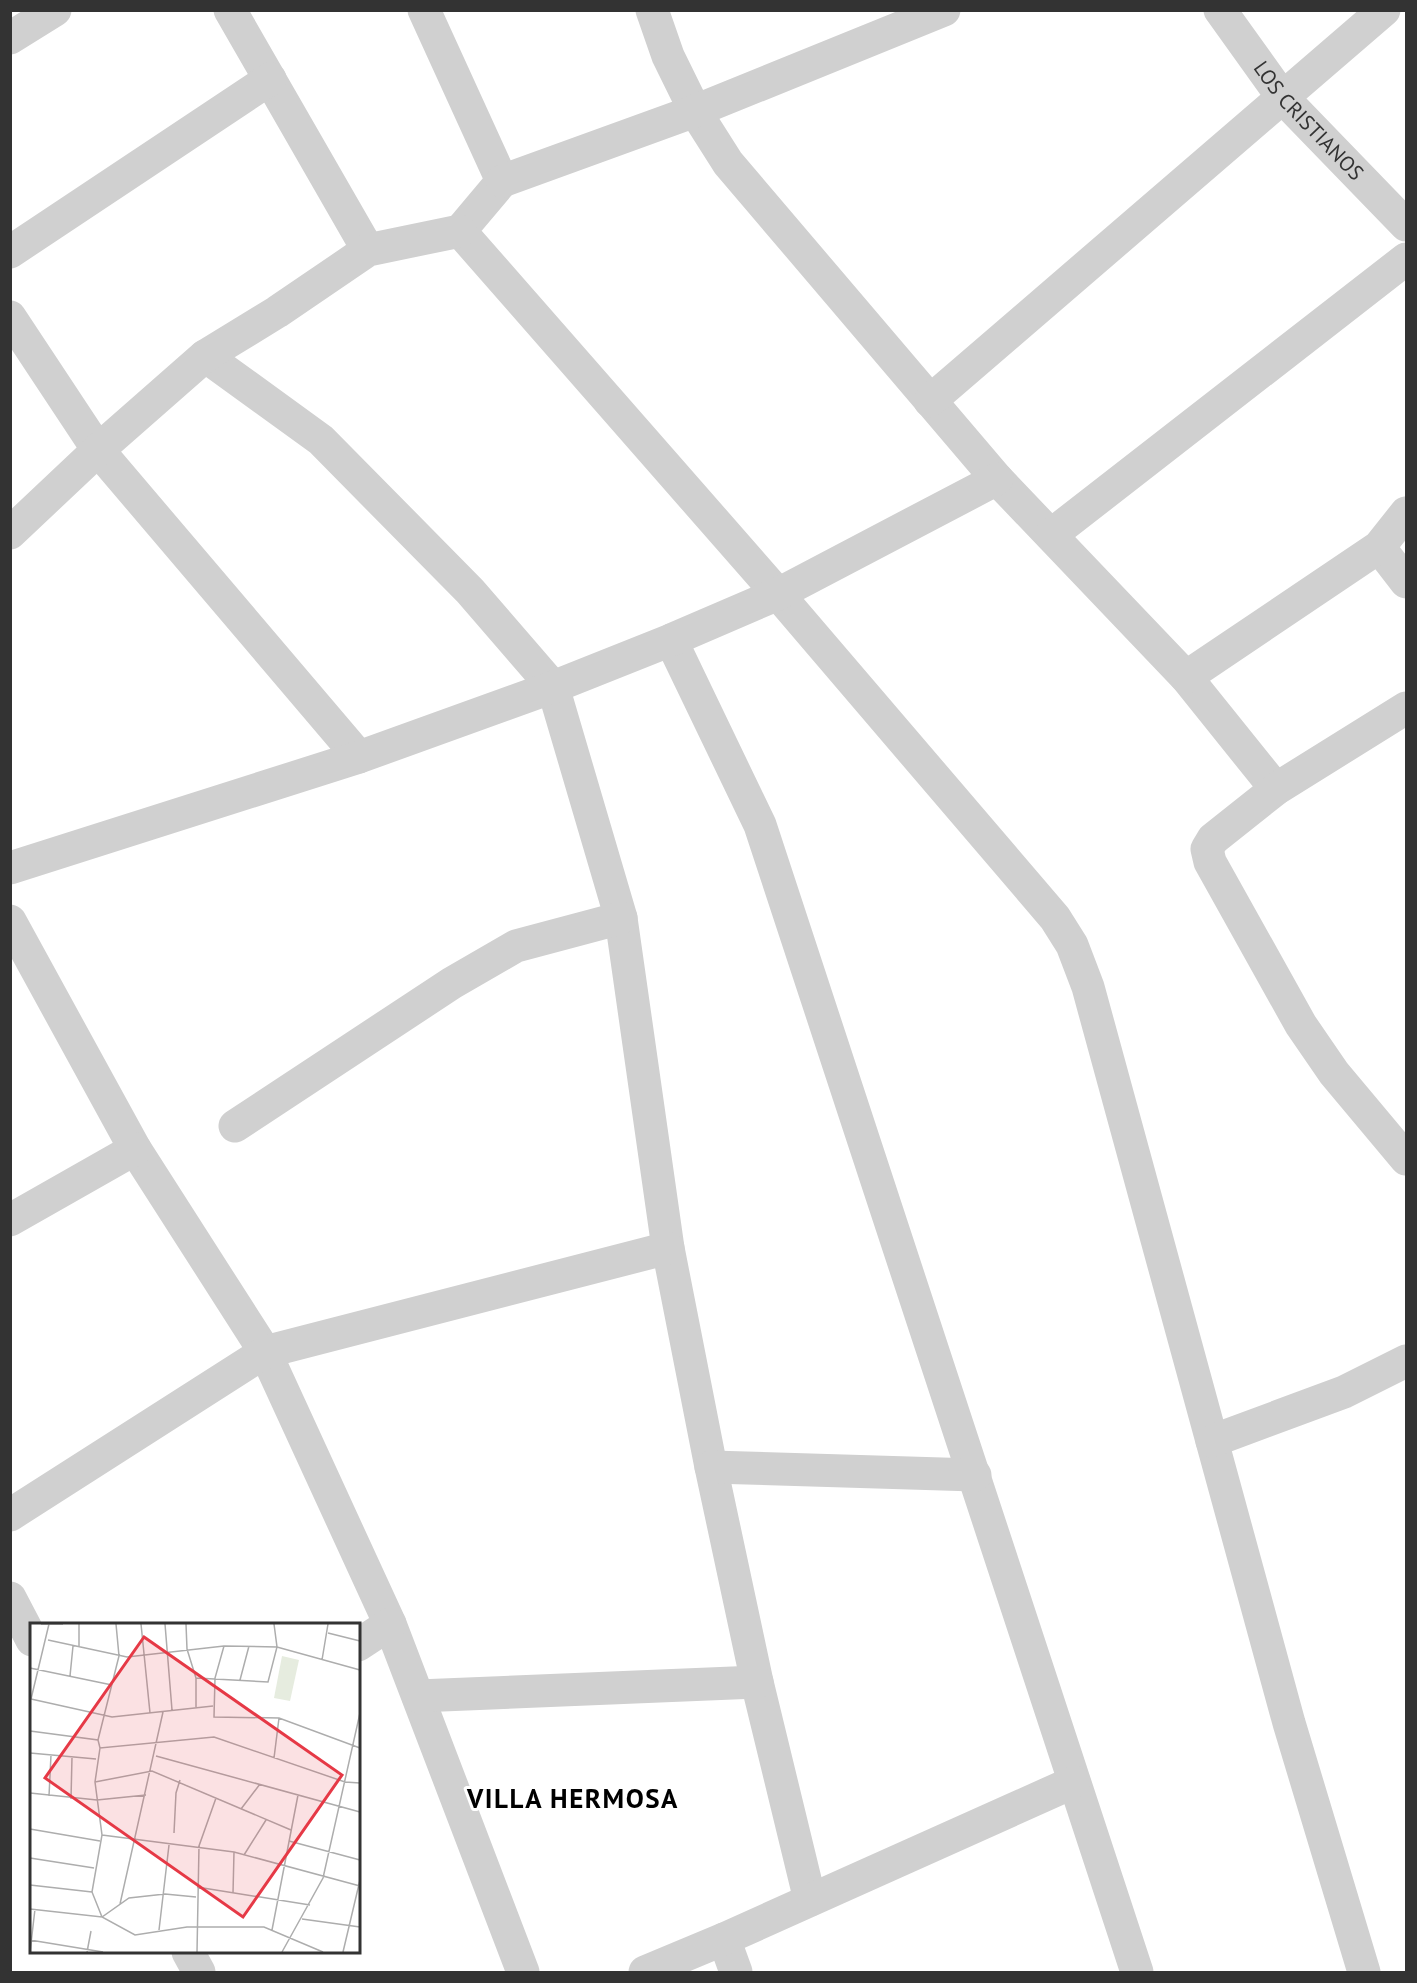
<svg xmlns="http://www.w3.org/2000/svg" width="1417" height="1983" font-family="'PT Sans',sans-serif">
  <rect width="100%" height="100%" fill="#fff"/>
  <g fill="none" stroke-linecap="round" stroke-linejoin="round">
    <g stroke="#d0d0d0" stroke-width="33">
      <path d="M230,10L368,250"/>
      <path d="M424,10L502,181L460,231L778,594L1055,918L1072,945L1088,987L1289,1723L1364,1972"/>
      <path d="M652,10L668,56L695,111L728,163L997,479L1186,677L1276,789"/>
      <path id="s1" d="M1220,10L1283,98L1406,225"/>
      <path d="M10,38L55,10"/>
      <path d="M502,181L695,111L944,10"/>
      <path d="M10,252L270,79"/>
      <path d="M10,317L98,450L359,757"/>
      <path d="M205,356L321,440L470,591L553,687L621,918L668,1248L711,1467L757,1682L810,1900"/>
      <path d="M930,401L1384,10"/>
      <path d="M10,533L98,450L205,356L277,312L368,250L460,231"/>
      <path d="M1051,535L1406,259"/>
      <path d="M1379,547L1406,582"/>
      <path d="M671,640L760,825L1137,1972"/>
      <path d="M1186,677L1379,547L1406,513"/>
      <path d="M1406,708L1276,789L1213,839L1207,849L1210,862L1301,1025L1334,1073L1406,1159"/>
      <path d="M10,868L359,757L553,687L671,640L778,594L997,479"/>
      <path d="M10,921L135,1149L265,1352L390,1624L523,1972"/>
      <path d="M235,1126L452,983L516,946L621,918"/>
      <path d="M10,1220L135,1149"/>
      <path d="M1212,1441L1344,1392L1406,1361"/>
      <path d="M711,1467L975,1475"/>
      <path d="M10,1515L265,1352L668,1248"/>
      <path d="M10,1598L32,1640"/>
      <path d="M358,1645L390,1624"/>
      <path d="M418,1696L757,1682"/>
      <path d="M724,1939L736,1972"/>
      <path d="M188,1952L199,1972"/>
      <path d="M645,1972L724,1939L1074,1782"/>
    </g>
  </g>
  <g text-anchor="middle" stroke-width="6" stroke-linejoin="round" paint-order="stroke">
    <g font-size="21" fill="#333" stroke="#fff">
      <text dy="7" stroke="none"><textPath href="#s1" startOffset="142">LOS CRISTIANOS</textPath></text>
    </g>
    <g font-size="27" font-weight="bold" letter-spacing="1.5" fill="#000" stroke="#fff">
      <text x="573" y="1808">VILLA HERMOSA</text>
    </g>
  </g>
  <g transform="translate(30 1623)">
    <rect width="330" height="330" fill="#fff"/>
    <path d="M252,33L269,37L260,78L244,75Z" fill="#e6ecdf"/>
    <path fill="none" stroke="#adadad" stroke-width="1.5" d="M11,1H33M111,1L120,90M135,1L142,87M156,1L157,26L166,55V84M298,10L330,18M18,17L97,34L194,23L247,24L330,47M194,23L185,55L184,94L249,95L330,125M49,24V1M292,37L298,1M0,45L82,62M40,53L43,23M166,55L238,59L247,24L244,1M210,57L219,23M1,76L82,94L183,83M1,76L19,1M0,108L68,117L70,125L184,114L315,159L330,160M68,117L89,33L86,1M70,125L65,159L72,212L62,269L72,294L105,312L157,304H234L293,329M0,130L66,136M126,133L330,189M244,135L249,95M65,159L122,148L261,207M0,170L67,177L116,172M19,173L21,132M41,176L42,134M211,186L230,161M0,206L70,218M144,210L146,170L150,157M72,212L204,229L330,263M259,218L330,237M214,232L236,197M0,235L64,245M0,262L62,269M167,264L280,282M203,270L204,229M90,281L133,89M0,286L72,294L99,275L135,271L166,274M272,296L330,304M129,307L139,222M242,307L268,172M0,317L73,329M0,329L5,286M57,329L61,308M167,329L169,223L186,175M252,329L293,255L330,90M313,329L330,257"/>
    <path fill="#e63946" fill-opacity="0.15" stroke="#e63946" stroke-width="3" d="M114,14L312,152L213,294L15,155Z"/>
    <rect width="330" height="330" fill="none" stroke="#333" stroke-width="3"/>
  </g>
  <rect width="1417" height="1983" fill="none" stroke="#333333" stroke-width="24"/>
</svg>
